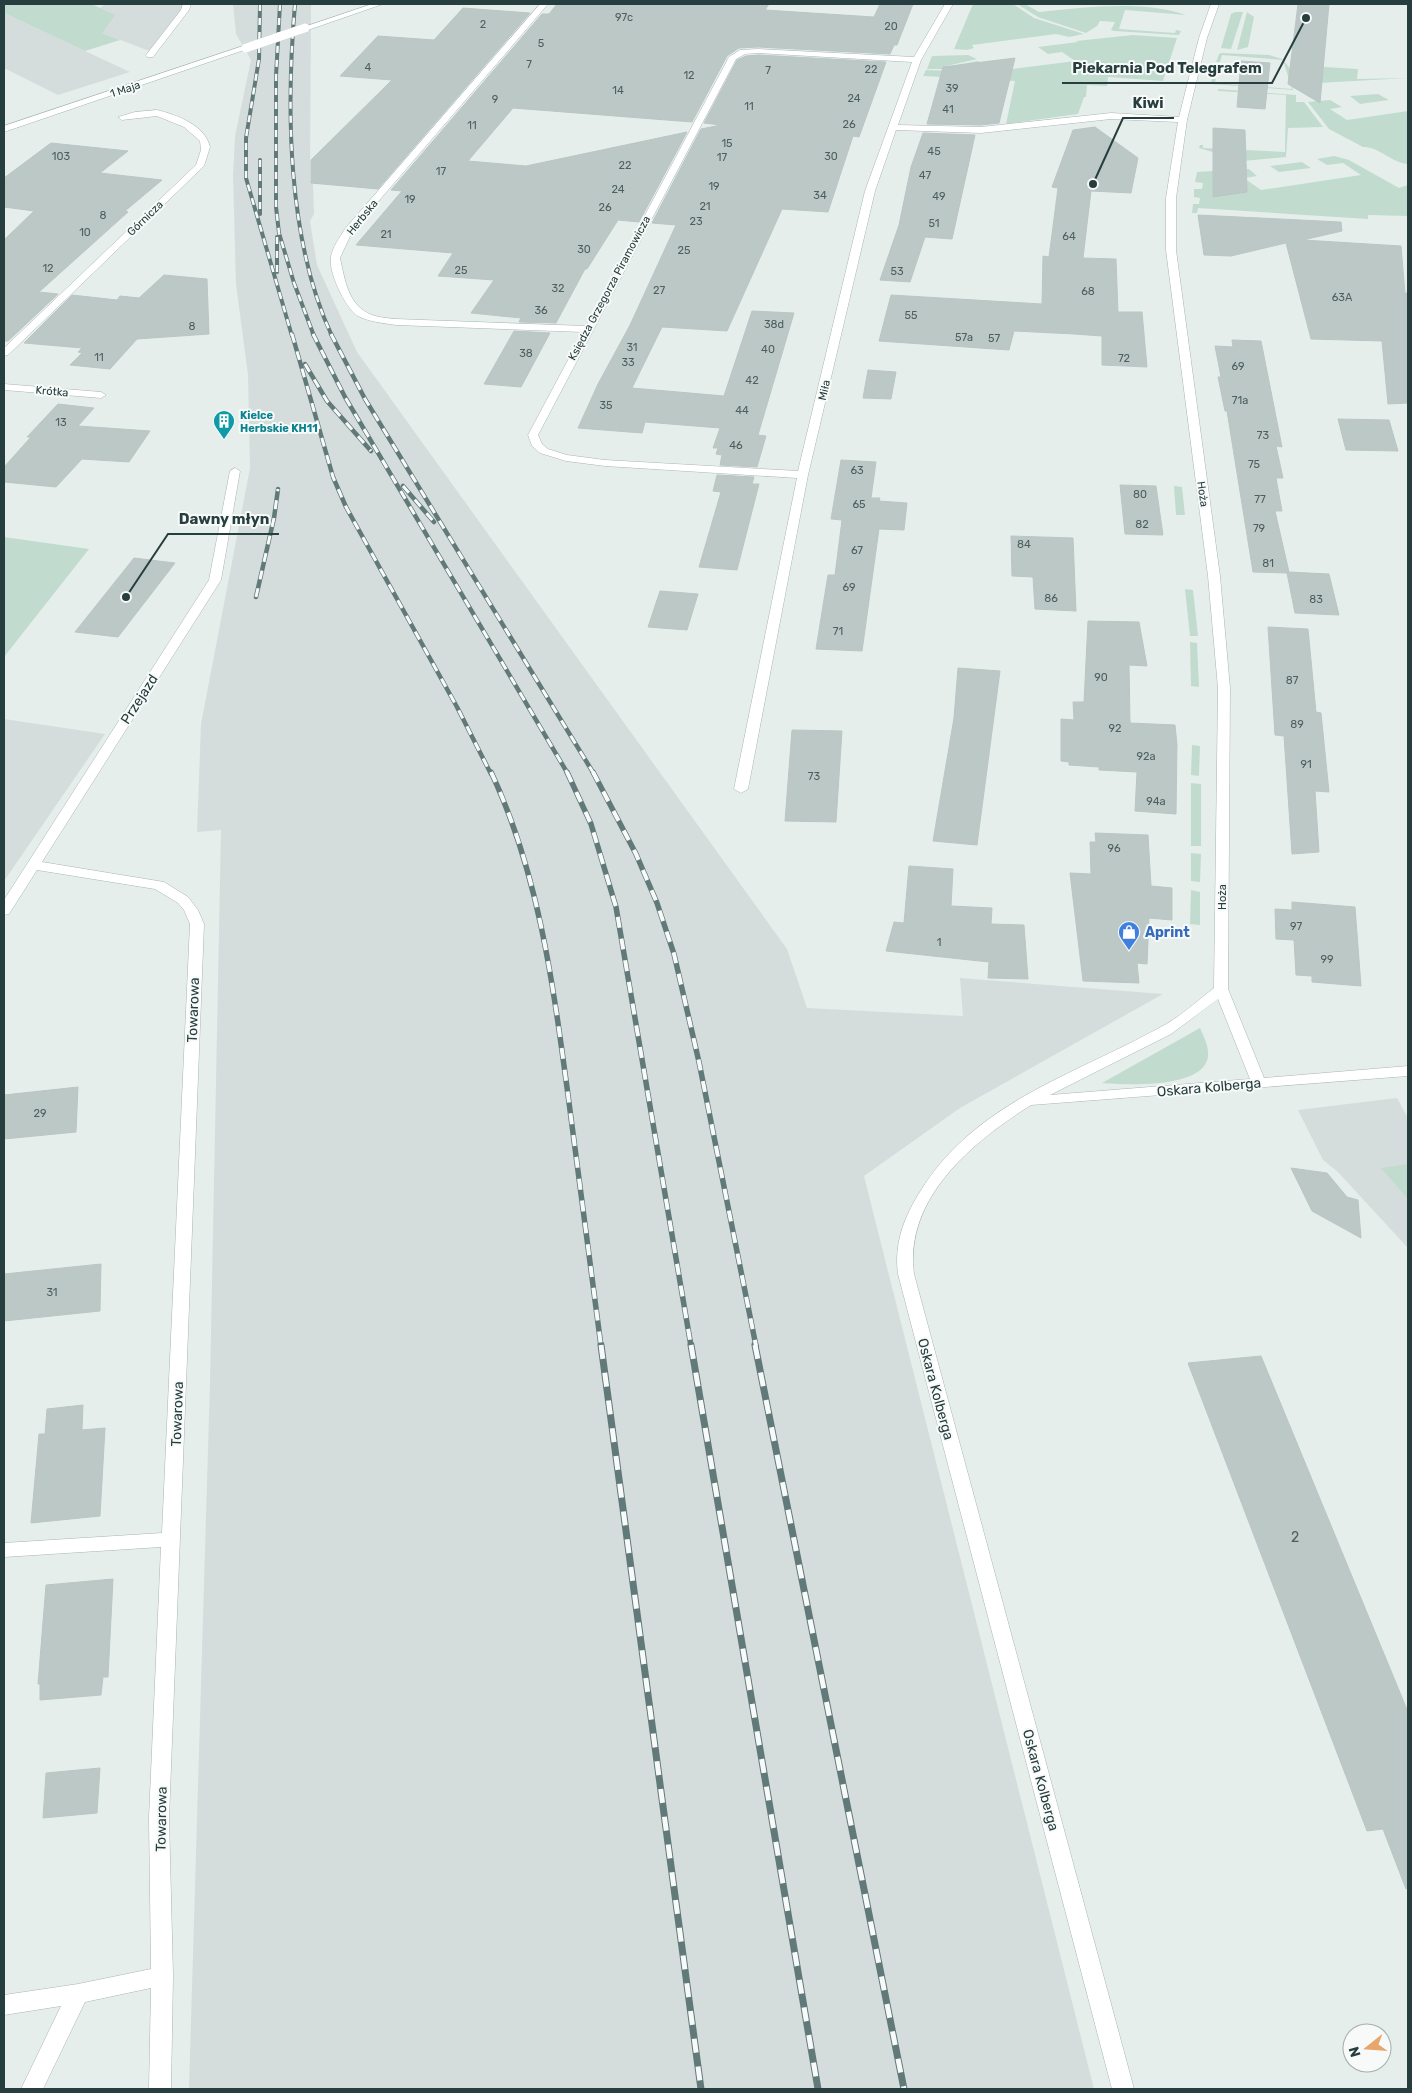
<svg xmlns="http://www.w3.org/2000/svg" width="1412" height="2093" font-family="Rubik,sans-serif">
  <rect width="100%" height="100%" fill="#e6eeec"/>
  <g fill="#d4dddb">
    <path d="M105,4H187L185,10L152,52L102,33L100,8Z"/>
    <path d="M233,4H311L310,180L313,184L314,214L310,221L317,265L357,352L787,949L807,1008L963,1016L960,978L1163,994L960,1108L864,1176L1094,2089H189L210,1382L221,830L197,832L201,724L250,468L248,375L236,284L233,176L235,136L251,60L236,34Z"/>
    <path d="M4,13L85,51L130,72L58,95L4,68Z"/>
    <path d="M4,719L105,734L4,881Z"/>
    <path d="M1397,1098L1408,1118V1248L1337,1171L1323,1160L1298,1110Z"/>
  </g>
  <g fill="#c1dccf">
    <path d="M11,4H92L115,15L102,33L120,40L85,51L4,13V5Z"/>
    <path d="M973,4H1013L1034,18L1084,34L1069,37L1056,34L972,45L974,48L967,50L954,49Z"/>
    <path d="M1017,4H1025L1039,12C1084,7 1145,0 1186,15L1125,10L1119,29L1175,33L1176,30L1181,31L1179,35L1114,31L1111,30L1115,22L1100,21L1097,26L1086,33L1038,17Z"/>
    <path d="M1235,12H1243L1231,49L1221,48L1231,14Z"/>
    <path d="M1247,12L1254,17L1248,47L1237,50Z"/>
    <path d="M1133,35L1177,38L1163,81L1108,77L1107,86L1087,85L1086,97H1084L1078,114L1006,124L1015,81L923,76L926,70L951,71L945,67L978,61L980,62L982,73L1075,61L1062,52L1048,54L1038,47L1078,42L1076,41Z"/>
    <path d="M1222,53L1269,55L1282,59C1289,65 1292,74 1295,83L1292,84L1293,90L1210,84L1212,79H1216L1215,83L1292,89L1283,60L1222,55L1220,62H1216L1219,54Z"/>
    <path d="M968,55L977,59L942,67L945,69H927L932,56Z"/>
    <path d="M1292,65L1358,69L1357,79L1408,78L1300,84Z"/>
    <path d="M1218,89L1296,95V102H1304L1323,127L1288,128L1286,157L1243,161L1199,148L1200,145H1203V148L1285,152L1286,95L1218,91Z"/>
    <path d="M1378,94L1389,100L1360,104L1350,96Z"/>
    <path d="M1330,100L1342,107L1330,109L1347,120L1408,111V164C1392,163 1378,146 1363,147L1329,129L1308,102Z"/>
    <path d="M1334,156L1349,160L1399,188L1408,185V216L1368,215V219L1198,208L1197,213H1192L1193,204H1199L1200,198L1194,197V189H1202L1203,183L1195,182L1197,172L1249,169L1257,176L1244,178L1261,190L1361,175L1343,163L1327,165L1317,159Z"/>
    <path d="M1302,162L1311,168L1279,172L1270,166Z"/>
    <path d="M1174,486L1182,487L1185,515H1176Z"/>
    <path d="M4,537L89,549L4,657Z"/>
    <path d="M1185,589L1193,590L1198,636H1190Z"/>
    <path d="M1190,642L1197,643L1199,687L1191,686Z"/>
    <path d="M1192,745L1200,746L1199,776L1191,775Z"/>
    <path d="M1191,783L1201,784V846H1191Z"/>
    <path d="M1191,853L1201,854L1200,882L1191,881Z"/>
    <path d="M1191,890L1200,892V925L1190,924Z"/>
    <path d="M1200,1028C1204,1037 1209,1046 1208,1057C1203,1089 1125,1085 1102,1083Z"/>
    <path d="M1408,1164V1199L1381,1168Z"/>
  </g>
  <g fill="#bcc8c6" stroke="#b9c7c4">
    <path d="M557,4H769L765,10L874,17L880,4H913L897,45H894L890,54L758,47L739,48L727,56L692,122L513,108L468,161L526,166L687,132L639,222L618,220L587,269H585L556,323L519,322L521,318L471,313L494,280L438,276L453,253L356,245L402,191L391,190L542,14H549Z"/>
    <path d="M1298,4H1329L1320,103L1288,84Z"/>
    <path d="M463,8L530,13L378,189L311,183V160L392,80L340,76L378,36L434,40Z"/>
    <path d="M758,55L886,62L859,137L853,136L828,212L782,209L727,331L662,327L632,388L724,396L752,311L794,313L758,435L766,436L757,467L720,465L722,455L716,454L718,448H713L720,428L645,422L642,433L578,428L598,384L630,325L676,225L652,223L701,129L721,125L704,123L737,60L746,56Z"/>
    <path d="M1015,58L999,123L981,125L927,124L943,67Z"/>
    <path d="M1241,61L1270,63L1265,109L1237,107Z"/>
    <path d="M1095,127L1138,158L1131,193L1091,191L1083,258L1116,259L1118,312H1142L1147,367L1102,365V336L1074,334L1014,331L1009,350L879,341L891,295L1042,304L1043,256L1049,257L1058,188L1052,187L1073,130Z"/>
    <path d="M1213,128L1245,130L1247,192L1213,197Z"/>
    <path d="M923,133L975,135L952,239L925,237L910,282L880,280L899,225L911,167Z"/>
    <path d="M51,143L128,151L100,173L162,180L125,211L128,212L39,292L58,294L8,341H4V240L34,211L4,207V178Z"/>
    <path d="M1198,215L1341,222L1342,231L1303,240L1401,246L1405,293H1408V403L1388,404L1382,341L1311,339L1286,243L1231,256L1204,255Z"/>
    <path d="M164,275L207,279L209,334L137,339L110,369L70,365L82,353L78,352L82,348L24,343L72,295L117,300L120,296L139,298Z"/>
    <path d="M514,331L550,333L521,387L484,384Z"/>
    <path d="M1232,340L1261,341L1282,447L1276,446L1283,478H1276L1282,511H1275L1289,572L1329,574L1339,615L1295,613L1287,573L1253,572L1227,411H1225L1218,377H1221L1215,346L1233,347Z"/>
    <path d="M868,370L896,372L891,399L863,398Z"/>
    <path d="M58,404L94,408L78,426L150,431L129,462L82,459L56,487L4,482V467L31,437H27Z"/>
    <path d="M1338,419L1389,420L1398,451L1346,450Z"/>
    <path d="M841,460L876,462L871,498H880L879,501L907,503L904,530L879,529L862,651L816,649L828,575H835L842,520L831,519Z"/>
    <path d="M717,475L754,477L752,484H759L737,570L699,567L721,492L713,491Z"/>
    <path d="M1120,485L1156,486L1163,535L1125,534Z"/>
    <path d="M1011,536L1073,538L1076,611L1035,609L1033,577L1012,576Z"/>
    <path d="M134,558L175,563L118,637L75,632Z"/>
    <path d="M660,591L698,594L687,630L648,627Z"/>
    <path d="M1088,621L1139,622L1147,666L1129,665L1130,723L1175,725L1177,745L1176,814L1135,811L1137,772L1099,770V767L1069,765V762L1061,761V719L1074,720L1073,702H1084Z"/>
    <path d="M1268,627L1308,629L1316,712L1321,713L1329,792L1315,791L1319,852L1292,854L1284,736L1275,735Z"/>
    <path d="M958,668L1000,671L977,845L933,841L954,718Z"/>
    <path d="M792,730L842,731L836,822L785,821Z"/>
    <path d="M1095,833L1148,835L1151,886L1172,888V920L1149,918L1147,964L1137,963L1139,983L1083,981L1070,873L1091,874L1090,842H1096Z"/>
    <path d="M909,866L953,869L951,906L992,908L991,924L1024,925L1028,979L988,978L989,962L886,951L894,922L904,923Z"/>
    <path d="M1292,902L1355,907L1361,986L1312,982V976L1296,975L1294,940L1276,939L1275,909L1292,910Z"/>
    <path d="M78,1087L76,1132L4,1139V1095Z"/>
    <path d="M1291,1168L1327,1173L1347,1197L1358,1200L1361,1238L1312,1211Z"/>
    <path d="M101,1264L100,1311L4,1321V1274Z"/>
    <path d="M1261,1356L1408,1712V1888L1406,1889L1383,1829L1367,1831L1188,1363Z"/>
    <path d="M83,1405L82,1430L105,1428L100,1516L31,1523L39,1434H45L47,1409Z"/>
    <path d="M113,1579L108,1677H103L101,1695L40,1700V1684H38L46,1585Z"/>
    <path d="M100,1768L97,1813L43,1818L46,1773Z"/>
  </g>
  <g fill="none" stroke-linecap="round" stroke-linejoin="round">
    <g stroke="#a9b6b4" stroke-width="1">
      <g id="street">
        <path d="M183,4H191L189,10L153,57H147L146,55L181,10Z"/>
        <path d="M540,4H548L352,232L340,258C345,280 348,306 372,315C380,318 388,318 396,319L586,326L729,57L740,50L758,49L914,57L945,4H953L921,60L898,125L981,127L1111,113L1179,117L1199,38L1211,4H1219L1207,38L1187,120L1176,198V250L1220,576L1230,688L1228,989L1264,1078L1408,1066V1076L1031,1105C974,1141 904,1197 914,1274L1134,2089H1112L898,1274C894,1245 903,1220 918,1195C973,1103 1070,1077 1159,1028C1179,1018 1196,1002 1214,988L1218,688L1208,576L1166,250V198L1178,122L1111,119L981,133L896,130L875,191L808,475L748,789L741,793L734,789L797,478L605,466L566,461L540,453L532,446L528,435L583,332L396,325C383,323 370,322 358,316C345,308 328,271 331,257C332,248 340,237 345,229ZM758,53L912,62L865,191L798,471L605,460L567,455L548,449L542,444L538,435L736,59L745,54ZM1218,999L1250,1079L1050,1095L1171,1034Z"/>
        <path d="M157,110C177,115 205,125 210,147L204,166L8,355L4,356V348L196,165L201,150L200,141L184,127L157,116L122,120L118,117L135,112Z"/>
        <path d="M4,384L101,392L106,395L101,398L4,390Z"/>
        <path d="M235,468L240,471L221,580L42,862L164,882L188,897L198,910L204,924L169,1818L173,1976L171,2089H149L151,1988L85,2002L43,2089H21L61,2006L4,2015V1995L78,1984L151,1969L149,1818L161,1547L4,1557V1543L162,1533L190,924L184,910L178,903L155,889L37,870L9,914L4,915V900L209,580L230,471Z"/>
      </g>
    </g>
    <g stroke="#a2b5b3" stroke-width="1">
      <g id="secondary">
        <path d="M372,4H383L308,30L301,28Z"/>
        <path d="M243,46L250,48L4,132V126Z"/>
      </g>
    </g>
    <use href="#street" fill="#fff" fill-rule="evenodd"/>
    <use href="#secondary" fill="#fff" fill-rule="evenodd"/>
    <g stroke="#617a79" stroke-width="4">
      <g id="rail-far3">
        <path d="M260,4L259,59L246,138V178L292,336"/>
        <path d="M280,4L276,76V207L279,233L294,283L314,336"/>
        <path d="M295,4C286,108 287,240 332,336"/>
        <path d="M260,160V214"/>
        <path d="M277,237V272"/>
      </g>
    </g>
    <g stroke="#617a79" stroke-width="4.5">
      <g id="rail-far2">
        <path d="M292,334L333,477L346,507L457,707L491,774"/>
        <path d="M313,334L345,397L568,774"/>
        <path d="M331,334L365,399L594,774"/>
        <path d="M305,364L327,401L371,451"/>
        <path d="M403,486L434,522"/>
        <path d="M256,597L274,518L278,489"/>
      </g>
    </g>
    <g stroke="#617a79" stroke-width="5.5">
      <g id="rail-far1">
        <path d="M491,772C539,874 553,984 568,1095C579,1178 590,1262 601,1346"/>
        <path d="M567,772L591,824L616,907L691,1346"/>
        <path d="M593,772L636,854L657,903L674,954L699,1062L756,1346"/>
      </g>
    </g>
    <g stroke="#617a79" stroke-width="7">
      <g id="rail">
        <path d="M601,1345L701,2089"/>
        <path d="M691,1345L818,2089"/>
        <path d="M755,1345L904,2089"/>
      </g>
    </g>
    <use href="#rail-far3" stroke="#f7faf9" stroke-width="2.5" stroke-dasharray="7" stroke-linecap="butt"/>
    <use href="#rail-far2" stroke="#f7faf9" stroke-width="3" stroke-dasharray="9" stroke-linecap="butt"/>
    <use href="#rail-far1" stroke="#f7faf9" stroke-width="4" stroke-dasharray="11" stroke-linecap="butt"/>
    <use href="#rail" stroke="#f7faf9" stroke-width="5" stroke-dasharray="14" stroke-linecap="butt"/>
    <g stroke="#a2b5b3" stroke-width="9" stroke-linecap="butt">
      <path id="secondary-bridge" d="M246,48L305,28"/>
    </g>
    <use href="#secondary-bridge" stroke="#fff" stroke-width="9"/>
  </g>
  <defs>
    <g id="building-pin" transform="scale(1.125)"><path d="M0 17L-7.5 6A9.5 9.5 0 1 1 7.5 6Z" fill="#0f9aa8" stroke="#f7faf9"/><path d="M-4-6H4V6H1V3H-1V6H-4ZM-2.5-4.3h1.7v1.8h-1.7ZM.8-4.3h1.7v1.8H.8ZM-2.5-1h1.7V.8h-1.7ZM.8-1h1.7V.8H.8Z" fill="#fff"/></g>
    <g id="shop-pin" transform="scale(1.125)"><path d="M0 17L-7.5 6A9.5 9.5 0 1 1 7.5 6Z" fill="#3f7fe0" stroke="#f7faf9"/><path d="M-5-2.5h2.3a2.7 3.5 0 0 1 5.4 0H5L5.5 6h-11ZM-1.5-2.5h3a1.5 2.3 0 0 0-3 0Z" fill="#fff"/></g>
  </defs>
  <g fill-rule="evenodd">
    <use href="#building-pin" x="224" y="421"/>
    <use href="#shop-pin" x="1129" y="932"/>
  </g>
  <g text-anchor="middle" stroke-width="4" stroke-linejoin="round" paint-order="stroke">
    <g font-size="11" fill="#4c605f">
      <text x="624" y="21">97c</text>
      <text x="483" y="28">2</text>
      <text x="891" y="30">20</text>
      <text x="541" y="47">5</text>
      <text x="529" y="68">7</text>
      <text x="368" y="71">4</text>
      <text x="871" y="73">22</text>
      <text x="768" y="74">7</text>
      <text x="689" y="79">12</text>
      <text x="952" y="92">39</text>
      <text x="618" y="94">14</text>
      <text x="854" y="102">24</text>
      <text x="495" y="103">9</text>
      <text x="749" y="110">11</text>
      <text x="948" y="113">41</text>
      <text x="849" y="128">26</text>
      <text x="472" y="129">11</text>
      <text x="727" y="147">15</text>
      <text x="934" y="155">45</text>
      <text x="61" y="160">103</text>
      <text x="831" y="160">30</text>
      <text x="722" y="161">17</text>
      <text x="625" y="169">22</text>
      <text x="441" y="175">17</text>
      <text x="925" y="179">47</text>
      <text x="714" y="190">19</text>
      <text x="618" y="193">24</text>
      <text x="820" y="199">34</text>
      <text x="939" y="200">49</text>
      <text x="410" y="203">19</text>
      <text x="705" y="210">21</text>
      <text x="605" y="211">26</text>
      <text x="103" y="219">8</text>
      <text x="696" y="225">23</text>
      <text x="934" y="227">51</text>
      <text x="85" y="236">10</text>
      <text x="386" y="238">21</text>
      <text x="1069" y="240">64</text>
      <text x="584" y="253">30</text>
      <text x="684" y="254">25</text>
      <text x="48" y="272">12</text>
      <text x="461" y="274">25</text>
      <text x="897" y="275">53</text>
      <text x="558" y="292">32</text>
      <text x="659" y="294">27</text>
      <text x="1088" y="295">68</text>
      <text x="1342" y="301">63A</text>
      <text x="541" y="314">36</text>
      <text x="911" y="319">55</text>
      <text x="774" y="328">38d</text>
      <text x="192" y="330">8</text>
      <text x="964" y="341">57a</text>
      <text x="994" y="342">57</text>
      <text x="632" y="351">31</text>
      <text x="768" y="353">40</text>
      <text x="526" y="357">38</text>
      <text x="99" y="361">11</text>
      <text x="1124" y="362">72</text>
      <text x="628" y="366">33</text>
      <text x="1238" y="370">69</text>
      <text x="752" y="384">42</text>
      <text x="1240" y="404">71a</text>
      <text x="606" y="409">35</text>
      <text x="742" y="414">44</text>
      <text x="61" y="426">13</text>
      <text x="1263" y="439">73</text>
      <text x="736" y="449">46</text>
      <text x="1254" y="468">75</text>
      <text x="857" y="474">63</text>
      <text x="1140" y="498">80</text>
      <text x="1260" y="503">77</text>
      <text x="859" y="508">65</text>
      <text x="1142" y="528">82</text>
      <text x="1259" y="532">79</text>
      <text x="1024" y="548">84</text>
      <text x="857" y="554">67</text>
      <text x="1268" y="567">81</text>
      <text x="849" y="591">69</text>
      <text x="1051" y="602">86</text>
      <text x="1316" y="603">83</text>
      <text x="838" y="635">71</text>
      <text x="1101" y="681">90</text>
      <text x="1292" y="684">87</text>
      <text x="1297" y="728">89</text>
      <text x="1115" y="732">92</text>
      <text x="1146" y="760">92a</text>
      <text x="1306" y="768">91</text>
      <text x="814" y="780">73</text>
      <text x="1156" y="805">94a</text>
      <text x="1114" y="852">96</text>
      <text x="1296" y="930">97</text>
      <text x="939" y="946">1</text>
      <text x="1327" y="963">99</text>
      <text x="40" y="1117">29</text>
      <text x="52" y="1296">31</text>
    </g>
    <g font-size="11" fill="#263e3d" stroke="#f7faf9">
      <text transform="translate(125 89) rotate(-18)" y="4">1 Maja</text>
      <text transform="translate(362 217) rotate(-51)" y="4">Herbska</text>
      <text transform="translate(145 218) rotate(-44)" y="4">Górnicza</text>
      <text transform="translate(609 288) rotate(-62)" y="4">Księdza Grzegorza Piramowicza</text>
      <text transform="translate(824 390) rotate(-77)" y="4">Miła</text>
      <text transform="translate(52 391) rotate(5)" y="4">Krótka</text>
      <text transform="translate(1203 494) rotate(82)" y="4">Hoża</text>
      <text transform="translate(1222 897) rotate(-90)" y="4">Hoża</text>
    </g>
    <g font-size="11" font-weight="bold" fill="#0d838f" stroke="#f7faf9" text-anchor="start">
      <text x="240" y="419">Kielce<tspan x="240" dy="13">Herbskie KH11</tspan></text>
    </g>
    <g font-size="14" fill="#263e3d" stroke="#f7faf9">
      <text transform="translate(139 699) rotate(-57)" y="5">Przejazd</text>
      <text transform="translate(193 1010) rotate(-88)" y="5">Towarowa</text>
      <text transform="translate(1209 1087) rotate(-5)" y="5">Oskara Kolberga</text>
      <text transform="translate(936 1389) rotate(75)" y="5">Oskara Kolberga</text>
      <text transform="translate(177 1414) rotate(-88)" y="5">Towarowa</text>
      <text transform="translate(1041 1780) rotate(75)" y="5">Oskara Kolberga</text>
      <text transform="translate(161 1819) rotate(-89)" y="5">Towarowa</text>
    </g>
    <g font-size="14" font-weight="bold" fill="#366cbe" stroke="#f7faf9" text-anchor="start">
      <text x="1145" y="937">Aprint</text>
    </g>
    <g font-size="14" fill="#4c605f">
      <text x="1295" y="1542">2</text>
    </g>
  </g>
  <path fill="none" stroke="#263e3d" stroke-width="2" d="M1306 18L1272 83H1062M1093 184L1123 118H1174M126 597L168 534H279"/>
  <g fill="#263e3d" stroke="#f7faf9" stroke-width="2">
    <circle cx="1306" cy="18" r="5"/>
    <circle cx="1093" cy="184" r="5"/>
    <circle cx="126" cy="597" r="5"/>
  </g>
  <g font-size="15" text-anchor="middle" font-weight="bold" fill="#263e3d" stroke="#f7faf9" stroke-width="4" stroke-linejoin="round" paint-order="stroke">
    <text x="1167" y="73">Piekarnia Pod Telegrafem</text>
    <text x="1148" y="108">Kiwi</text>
    <text x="224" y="524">Dawny młyn</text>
  </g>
  <rect width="1412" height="2093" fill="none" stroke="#263e3d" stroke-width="10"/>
  <g transform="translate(1367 2048) rotate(253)"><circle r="24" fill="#f7faf9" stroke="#a3afae"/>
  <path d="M0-4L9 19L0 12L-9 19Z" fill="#e6a66c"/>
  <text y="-8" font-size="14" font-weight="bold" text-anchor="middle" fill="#263e3d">N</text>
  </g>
</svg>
